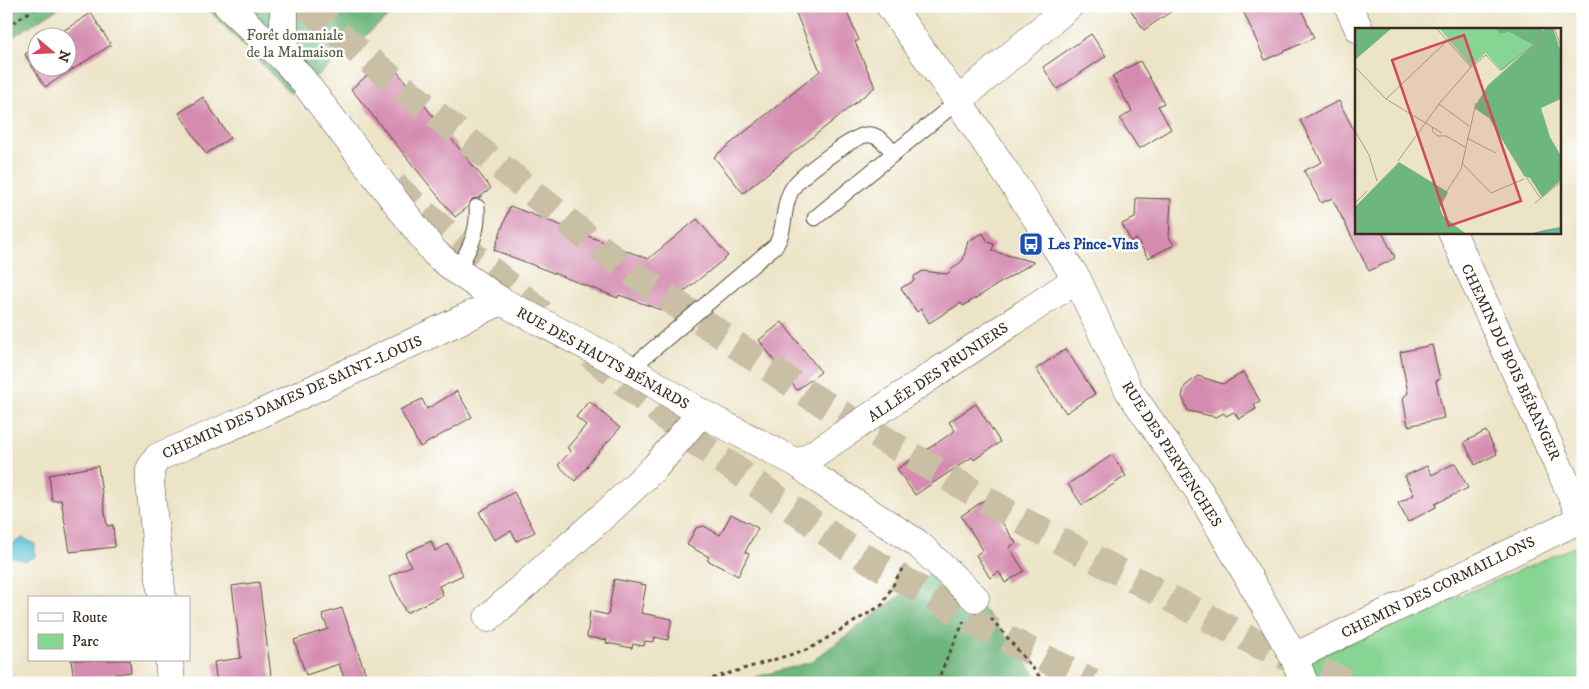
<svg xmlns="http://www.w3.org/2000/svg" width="1589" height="689" font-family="'IM FELL DW Pica',serif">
  <rect width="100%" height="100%" fill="#fff"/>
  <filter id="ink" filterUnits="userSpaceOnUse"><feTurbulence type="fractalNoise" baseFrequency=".02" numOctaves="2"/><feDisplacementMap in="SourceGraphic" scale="10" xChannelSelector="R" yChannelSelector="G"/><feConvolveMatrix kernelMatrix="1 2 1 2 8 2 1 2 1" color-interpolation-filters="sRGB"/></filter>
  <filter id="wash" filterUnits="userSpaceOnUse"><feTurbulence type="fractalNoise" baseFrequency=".0096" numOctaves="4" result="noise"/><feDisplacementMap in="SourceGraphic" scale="20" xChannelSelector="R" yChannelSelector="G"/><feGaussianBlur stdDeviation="1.12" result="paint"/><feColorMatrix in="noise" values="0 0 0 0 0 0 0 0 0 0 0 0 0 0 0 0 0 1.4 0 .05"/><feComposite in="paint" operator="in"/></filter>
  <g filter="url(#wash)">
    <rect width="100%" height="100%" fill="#ece4c7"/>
    <path fill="#87d593" stroke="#618058" d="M1583,543V683H1318L1310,660Z"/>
    <g fill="#6db67d" stroke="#54704e">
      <path d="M6,6H62L6,41Z"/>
      <path d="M205,6H401L318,75L291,94Z"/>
      <path d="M937,568L988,614L1042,683H734L811,662Z"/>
    </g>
    <path fill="#58bfd6" stroke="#4a747a" d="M23,538L35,544V557L24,561L12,557L6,558V545L12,544Z"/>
    <g id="blocks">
      <g fill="#d48baf">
        <path d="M793,6H844L859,40L855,42L875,87L743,193L714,157L820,71Z"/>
        <path d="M1128,6H1179L1144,30Z"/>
        <path d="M1241,6H1300L1314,38L1265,60Z"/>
        <path d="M91,13L111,45L45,87L25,54L38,46V68H68V38H52Z"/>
        <path d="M1091,34L1106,56L1057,89L1043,67Z"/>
        <path d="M387,59L491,188L479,198L472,199L468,207L455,217L351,89Z"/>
        <path d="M1140,61L1164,103L1158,106L1171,129L1139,149L1120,119L1132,111L1112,76Z"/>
        <path d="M203,97L230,138L206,154L179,113Z"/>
        <path d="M1339,101L1356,135V232H1382L1395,258L1369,271L1332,198L1321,203L1304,171L1322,162L1300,120Z"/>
        <path d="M1136,198L1171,199L1169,237L1174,245L1148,258L1137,239L1131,242L1122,224L1135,218Z"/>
        <path d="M510,206L648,259L697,219L728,256L661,310L619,295L618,298L494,250Z"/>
        <path d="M983,233L988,242L994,244L992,251L1034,262L963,306L961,303L929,323L921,309L917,312L901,288L914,281V276L923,271L947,274L963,260L968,241Z"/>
        <path d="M782,322L821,372L797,390L759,340Z"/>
        <path d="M1432,345L1440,379L1436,381L1444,418L1408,426L1403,398L1408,393L1400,352Z"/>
        <path d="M1066,349L1095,394L1066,413L1036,369Z"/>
        <path d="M1244,372L1260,401L1254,404L1256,409L1239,419L1234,412L1226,416L1224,413L1216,417L1188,411L1182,396L1185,386L1198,376L1223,384Z"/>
        <path d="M457,391L472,417L420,447L400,410L422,399L427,409Z"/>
        <path d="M589,401L620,428L587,465L588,466L575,481L558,465L571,451L567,448L586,425L576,417Z"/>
        <path d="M976,404L1000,442L974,460L972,457L915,495L897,469L955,431L949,422Z"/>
        <path d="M1486,431L1497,454L1475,465L1464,442Z"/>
        <path d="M1112,455L1126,476L1082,505L1068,484Z"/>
        <path d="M1455,463L1468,488L1435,504L1436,507L1408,522L1398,503L1414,495L1405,476L1427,466L1432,475Z"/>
        <path d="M98,466L107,526L113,525L115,547L70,552L61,500L52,501L49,475Z"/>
        <path d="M514,492L535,532L517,541L511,531L494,540L479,512Z"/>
        <path d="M986,499L1016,543L1009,547L1024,571L1005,583L999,572L990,578L976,555L983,550L961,516Z"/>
        <path d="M731,514L758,528L745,552L749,554L738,576L707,560L709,557L687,545L696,528L704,526L720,535Z"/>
        <path d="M431,541L435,551L448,544L463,575L439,586L443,595L406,613L389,576L411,566L405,553Z"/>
        <path d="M614,579L646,585L641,613L672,619L668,640L655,637L654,642L645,641L644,646L633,644L632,648L606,643L607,640L587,637L590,611L608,615Z"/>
        <path d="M259,582L272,683H217L214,662L241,658L232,586Z"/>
        <path d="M342,608L369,683H346L339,664L306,675L294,640L328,629L322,614Z"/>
        <path d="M71,660H130L131,672L74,680Z"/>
      </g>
    </g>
  </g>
  <g filter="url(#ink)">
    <use href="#blocks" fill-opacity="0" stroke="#564637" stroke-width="1"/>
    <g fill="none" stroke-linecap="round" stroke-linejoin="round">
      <g stroke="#c9bfa5" stroke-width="28" stroke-dasharray="28 14" stroke-linecap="butt">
        <path d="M307,6L359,52L625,268L804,392L1020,520L1262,646L1348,683"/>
        <path d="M394,185L421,211L548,319"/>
        <path d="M591,355L696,442L846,546L978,624L1092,683"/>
      </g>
      <g stroke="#564637" stroke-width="17">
        <g id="service">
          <path d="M815,218L958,101"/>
          <path d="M457,271C469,249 479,233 477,207"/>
          <path d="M630,369L776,245C787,228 781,204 794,186C802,175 852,137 866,135C878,133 887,146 894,153"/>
        </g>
      </g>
      <g stroke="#564637" stroke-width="29">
        <g id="minor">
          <path d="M228,6L284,59V6"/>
          <path d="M890,6L958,101L1077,279L1129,391L1199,491L1294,657L1304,683"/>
          <path d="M1348,6L1359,29"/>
          <path d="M284,59L301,78L435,253L457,271L501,301L630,369L701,413L799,464L819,480L917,543L975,598"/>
          <path d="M958,101L1069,6"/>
          <path d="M1452,232L1582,518"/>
          <path d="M799,464L1077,279"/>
          <path d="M162,598L150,483V469L158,457L260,414L501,301"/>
          <path d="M488,618L612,508L656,466L701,413"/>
          <path d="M1294,657L1583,518"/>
          <path d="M169,660L171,683"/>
        </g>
      </g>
      <g stroke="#564637" stroke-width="3" stroke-dasharray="4 4" stroke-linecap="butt">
        <path d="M6,27L39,6"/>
        <path d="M991,618L1045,683"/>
        <path d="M697,683L809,649L882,605L904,565"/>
        <path d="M939,683L941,672L964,621"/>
      </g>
      <use href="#service" stroke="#fff" stroke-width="15"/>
      <use href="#minor" stroke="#fff" stroke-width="28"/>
    </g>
  </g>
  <defs>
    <g id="bus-square" transform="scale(1.25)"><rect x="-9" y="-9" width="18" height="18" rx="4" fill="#1a4fb4" stroke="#fff"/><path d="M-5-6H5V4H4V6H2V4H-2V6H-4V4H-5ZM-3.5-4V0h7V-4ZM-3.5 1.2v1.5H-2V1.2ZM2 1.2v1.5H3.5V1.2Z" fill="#fff"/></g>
  </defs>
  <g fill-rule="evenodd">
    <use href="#bus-square" x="1031" y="244"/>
  </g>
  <g text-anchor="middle" stroke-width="5" stroke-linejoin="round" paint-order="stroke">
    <g font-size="15" fill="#525d41" stroke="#fff">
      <text x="295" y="40">Forêt domaniale<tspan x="295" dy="17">de la Malmaison</tspan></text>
    </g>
    <g font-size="15" font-weight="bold" fill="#164399" stroke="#fff" text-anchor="start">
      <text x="1048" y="249">Les Pince-Vins</text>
    </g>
    <g font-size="15" fill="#3b2a1e" stroke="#fff">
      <text transform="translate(603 358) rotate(29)" y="5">RUE DES HAUTS BÉNARDS</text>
      <text transform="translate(1511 362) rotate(65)" y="5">CHEMIN DU BOIS BÉRANGER</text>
      <text transform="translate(938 372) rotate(-34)" y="5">ALLÉE DES PRUNIERS</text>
      <text transform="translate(292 397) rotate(-24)" y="5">CHEMIN DES DAMES DE SAINT-LOUIS</text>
      <text transform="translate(1172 454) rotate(57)" y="5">RUE DES PERVENCHES</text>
      <text transform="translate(1438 587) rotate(-26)" y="5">CHEMIN DES CORMAILLONS</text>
    </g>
  </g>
  <g transform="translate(1355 28)">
    <rect width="206" height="206" fill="#ece4c7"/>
    <path d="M84,0H140L145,6L154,4L178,17L147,43L131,25L116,38Z" fill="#87d593"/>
    <path d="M0,0H37L0,32ZM140,0H187L188,4L189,0H198L206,24V71L186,80L195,109L206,128V152L187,169L175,150L169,148L134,90L119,80L133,57L178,17L154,4L145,6ZM44,134L93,164L85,180L88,188L111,206H0V179ZM205,199L206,206H175L189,202Z" fill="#6db67d"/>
    <path fill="none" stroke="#58bfd6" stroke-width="2.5" d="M181,206L207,204"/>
    <path fill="none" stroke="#a59a83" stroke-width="1" d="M81,0L116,39M199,0L207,21M0,39L31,71L87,105M31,71L91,14M84,76L114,98M78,99L77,103L83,108H91L110,119M0,103L14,127L22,153M112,110L141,125M43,133L84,76L116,39L131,27L145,42L180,16L188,0M107,135L136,165L169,151M162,135L186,171M90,166L106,141L121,75M0,175L12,163M180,175L207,153M84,179L90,166L80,171L86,188"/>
    <path fill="#d1495b" fill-opacity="0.15" stroke="#d1495b" stroke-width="2.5" d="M109,7L166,173L94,198L37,32Z"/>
    <rect width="206" height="206" fill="none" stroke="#3b2a1e" stroke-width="2.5"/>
  </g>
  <rect width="1589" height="689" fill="none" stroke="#fff" stroke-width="25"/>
  <rect x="28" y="596" width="162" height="65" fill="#ffffff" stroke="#b1aaa5"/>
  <rect x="38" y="613" width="25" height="8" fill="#ffffff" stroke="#b1aaa5"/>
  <text x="72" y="622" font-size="15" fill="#3b2a1e">Route</text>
  <rect x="38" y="634" width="25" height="15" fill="#87d593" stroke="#b1aaa5"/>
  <text x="72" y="646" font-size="15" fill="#3b2a1e">Parc</text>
  <g transform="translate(52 52) rotate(109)"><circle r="24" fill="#ffffff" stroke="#b1aaa5"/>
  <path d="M0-4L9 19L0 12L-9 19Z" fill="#d1495b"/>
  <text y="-8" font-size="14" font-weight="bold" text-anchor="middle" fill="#3b2a1e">N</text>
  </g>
</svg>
